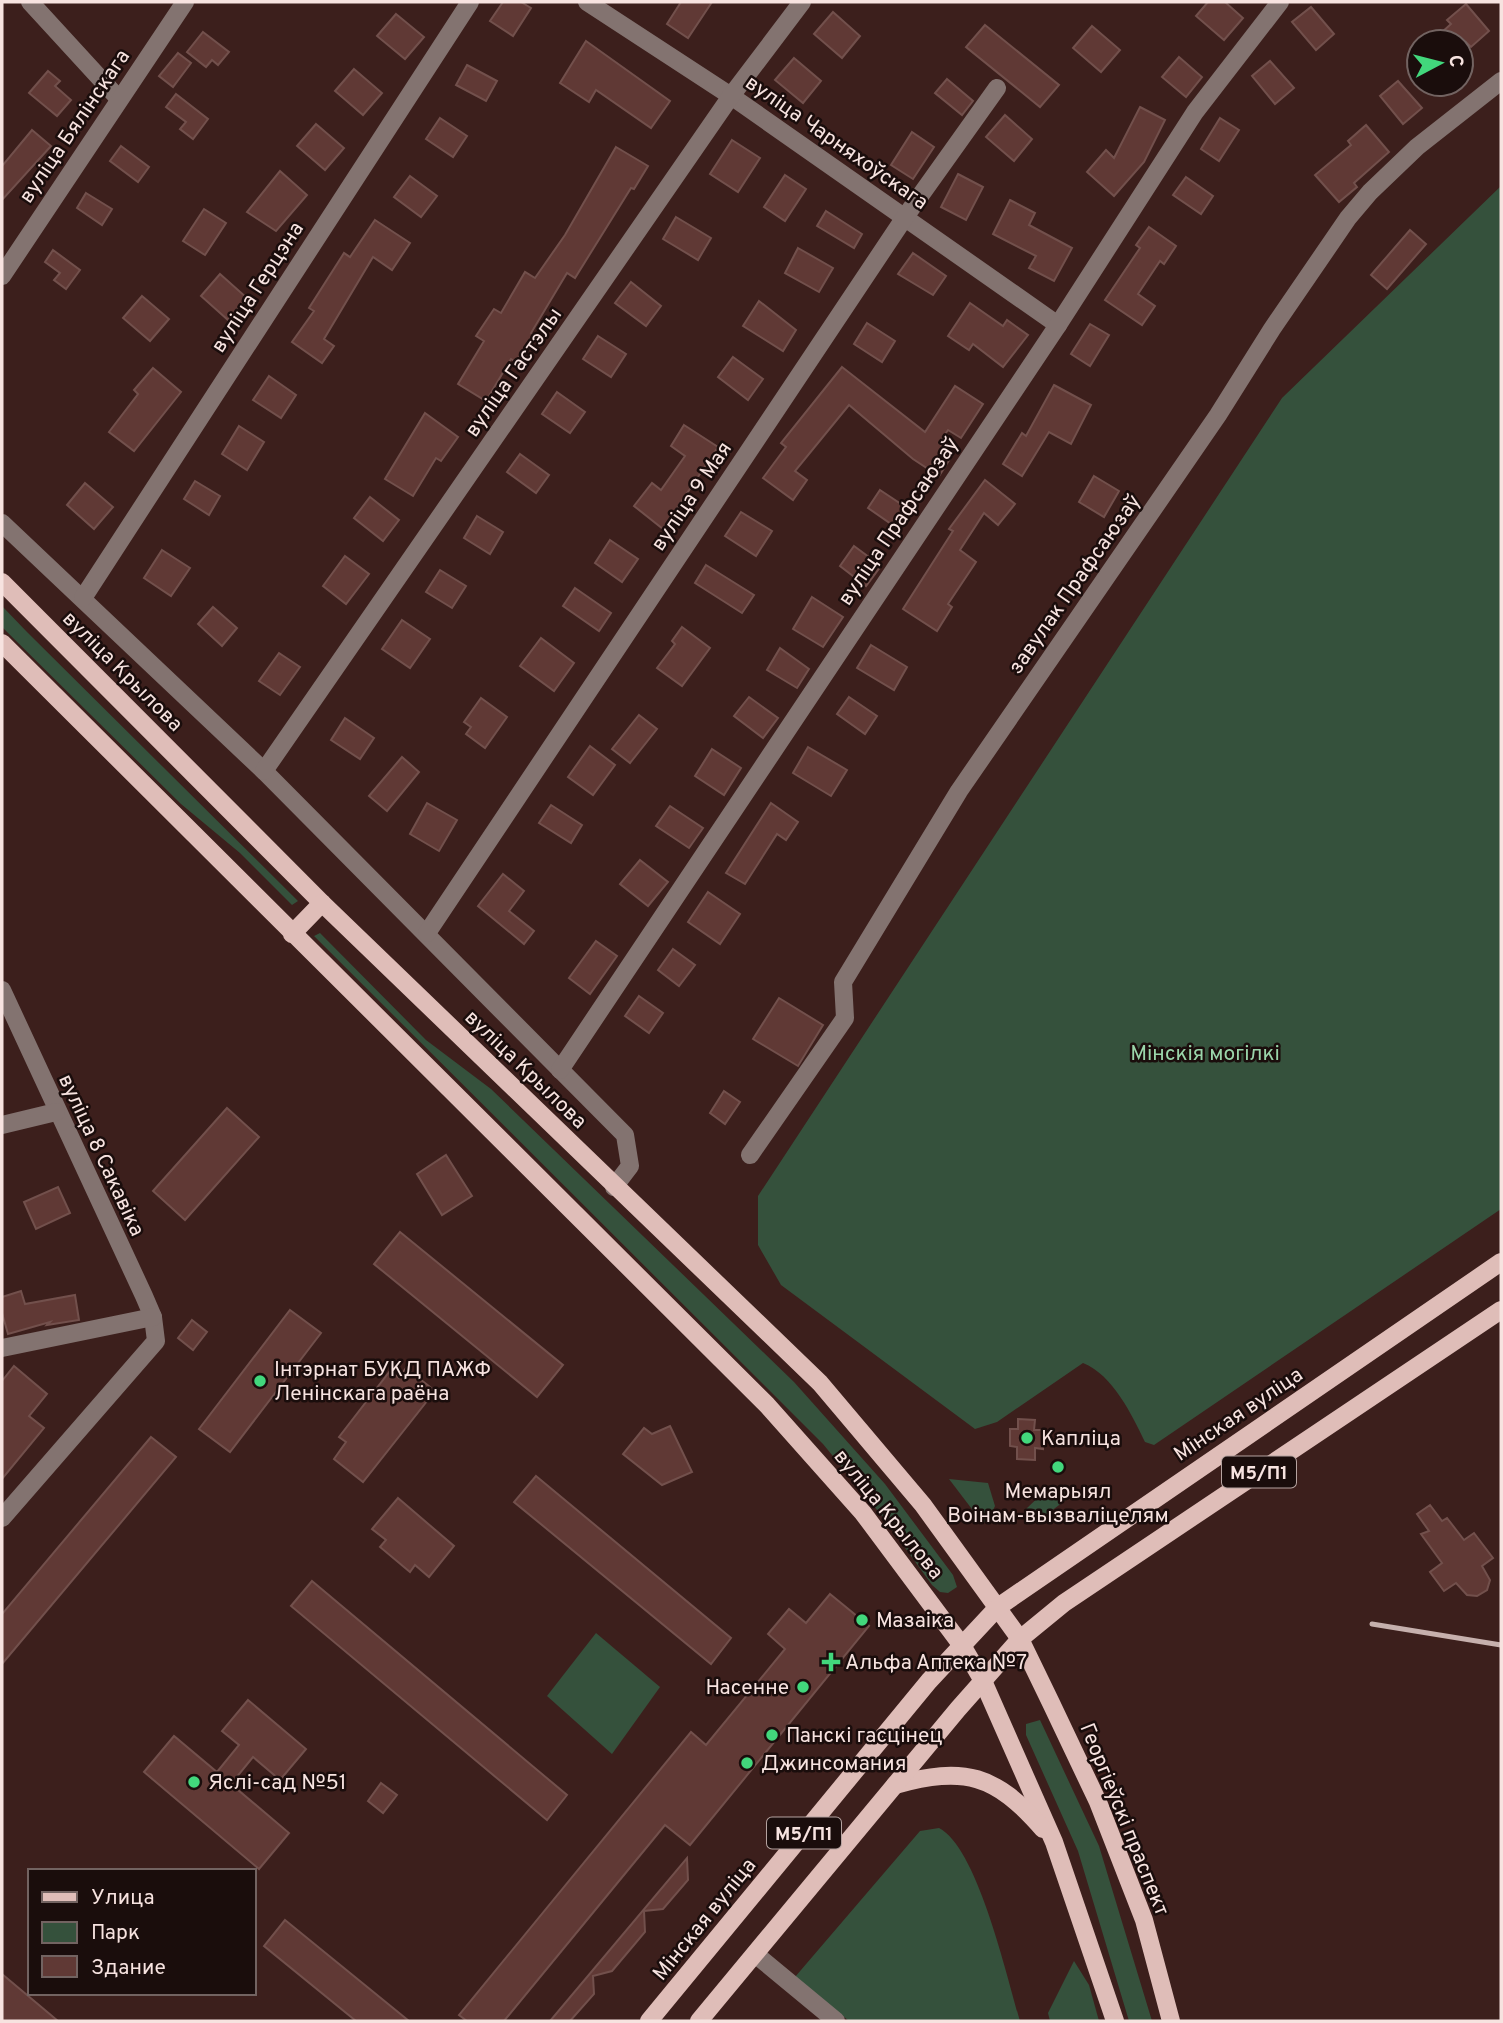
<svg xmlns="http://www.w3.org/2000/svg" width="1503" height="2023" font-family="Overpass,sans-serif">
  <rect width="100%" height="100%" fill="#3c1f1c"/>
  <g fill="#35513c">
    <path d="M1501,186V1209L1154,1445L1145,1442C1132,1415 1113,1375 1083,1363L997,1422L975,1429L781,1285L758,1245V1196L1282,398Z"/>
    <path d="M2,606L27,632L298,901L292,905L240,853L181,804L2,627Z"/>
    <path d="M320,933L426,1040L491,1089L794,1382L885,1484L953,1575L957,1587L948,1593L940,1592L932,1585L882,1516L823,1444L314,936Z"/>
    <path d="M949,1479L988,1483L995,1506L987,1523L981,1521Z"/>
    <path d="M1047,1489L1079,1490L1038,1521L1026,1509Z"/>
    <path d="M596,1633L660,1687L612,1754L547,1696Z"/>
    <path d="M1040,1720L1099,1846L1152,2021H1129L1078,1851L1026,1735V1724Z"/>
    <path d="M939,1828C978,1848 1007,1978 1020,2021H849L795,1977L920,1831Z"/>
    <path d="M1074,1961L1089,1985L1099,2021H1050L1048,2013Z"/>
  </g>
  <g fill="#603935" stroke="#72504c" stroke-width="2">
    <path d="M503,2H521L531,8L513,36L490,21Z"/>
    <path d="M681,2H712L688,38L667,24Z"/>
    <path d="M1208,2H1225L1243,18L1224,40L1196,16Z"/>
    <path d="M1466,4L1489,31L1471,47L1466,42H1431L1451,24L1447,20Z"/>
    <path d="M1311,7L1334,34L1316,50L1292,22Z"/>
    <path d="M833,12L860,36L842,58L814,34Z"/>
    <path d="M396,14L424,37L405,59L377,36Z"/>
    <path d="M985,25L1059,85L1040,107L966,47Z"/>
    <path d="M1092,26L1120,50L1101,72L1073,48Z"/>
    <path d="M203,32L229,52L218,65L212,60L206,67L187,52Z"/>
    <path d="M586,41L670,101L651,128L596,90L589,102L560,83Z"/>
    <path d="M178,53L191,63L173,87L159,76Z"/>
    <path d="M1179,57L1202,77L1186,97L1162,77Z"/>
    <path d="M794,58L821,81L803,103L775,80Z"/>
    <path d="M1270,61L1294,88L1275,104L1252,76Z"/>
    <path d="M467,65L497,81L486,101L456,85Z"/>
    <path d="M354,69L382,93L363,115L335,91Z"/>
    <path d="M48,71L60,81L55,86L71,100L57,116L29,93Z"/>
    <path d="M947,79L973,101L962,115L935,93Z"/>
    <path d="M1398,81L1422,108L1403,124L1380,96Z"/>
    <path d="M176,94L208,119L193,139L180,129L186,122L166,107Z"/>
    <path d="M1140,107L1165,120L1144,162L1114,196L1087,172L1106,150L1114,158Z"/>
    <path d="M1005,115L1032,139L1014,161L986,137Z"/>
    <path d="M440,118L467,136L453,157L426,139Z"/>
    <path d="M1220,118L1239,130L1219,161L1201,149Z"/>
    <path d="M316,124L344,148L325,170L297,146Z"/>
    <path d="M1366,125L1389,152L1354,183L1357,187L1339,202L1315,175L1351,145L1348,141Z"/>
    <path d="M32,130L51,146L2,200V166Z"/>
    <path d="M912,132L934,147L913,179L891,165Z"/>
    <path d="M732,140L760,158L738,192L710,174Z"/>
    <path d="M121,146L149,167L138,182L110,161Z"/>
    <path d="M616,147L648,166L634,189L631,188L575,278L567,273L531,333L533,335L516,362L511,359L486,401L458,384L484,341L476,336L494,309L501,313L525,272L535,278L565,235Z"/>
    <path d="M280,171L307,195L276,231L247,212Z"/>
    <path d="M958,174L983,187L966,220L941,207Z"/>
    <path d="M785,175L806,189L785,221L764,207Z"/>
    <path d="M410,176L437,196L421,217L394,197Z"/>
    <path d="M1186,177L1213,196L1201,214L1173,195Z"/>
    <path d="M86,193L112,209L102,225L77,208Z"/>
    <path d="M1010,200L1035,213L1029,225L1072,248L1054,281L1029,268L1036,256L993,234Z"/>
    <path d="M204,209L226,223L205,255L183,241Z"/>
    <path d="M826,211L862,234L854,248L817,226Z"/>
    <path d="M676,217L711,238L698,260L663,239Z"/>
    <path d="M375,220L410,243L392,270L373,257L324,339L334,346L322,363L292,342L314,311L309,308L344,253L350,257Z"/>
    <path d="M1149,227L1176,246L1164,264L1160,261L1138,294L1155,306L1142,325L1105,300L1140,248L1136,245Z"/>
    <path d="M1410,230L1426,244L1387,289L1371,275Z"/>
    <path d="M798,248L833,268L819,292L785,273Z"/>
    <path d="M53,250L80,270L66,289L54,280L60,273L45,262Z"/>
    <path d="M913,253L946,276L933,295L898,274Z"/>
    <path d="M220,274L247,298L228,320L201,296Z"/>
    <path d="M631,282L661,306L646,326L615,303Z"/>
    <path d="M142,296L169,319L150,341L123,318Z"/>
    <path d="M759,301L796,330L783,351L743,326Z"/>
    <path d="M970,303L1003,326L1007,320L1028,335L1003,367L973,344L969,350L948,336Z"/>
    <path d="M867,323L895,341L882,362L854,344Z"/>
    <path d="M1090,324L1109,335L1090,366L1071,354Z"/>
    <path d="M598,336L626,354L611,377L583,359Z"/>
    <path d="M733,357L763,379L748,400L718,377Z"/>
    <path d="M842,367L925,432L955,386L983,404L961,438L948,430L939,443L953,454L939,476L913,459L849,405L795,471L807,480L793,500L763,478L786,447L781,443Z"/>
    <path d="M153,368L181,392L134,451L109,432L138,394L134,390Z"/>
    <path d="M269,376L296,395L281,418L253,400Z"/>
    <path d="M1054,385L1091,405L1071,444L1049,432L1022,476L1003,464L1022,433L1026,436Z"/>
    <path d="M557,392L585,412L570,433L542,414Z"/>
    <path d="M425,413L458,437L441,461L436,458L413,496L385,479Z"/>
    <path d="M684,425L718,447L663,529L634,506L652,483L661,490L685,456L671,446Z"/>
    <path d="M239,426L264,442L247,470L222,454Z"/>
    <path d="M520,454L549,475L536,493L507,472Z"/>
    <path d="M1094,476L1119,491L1104,517L1079,502Z"/>
    <path d="M985,480L1015,504L998,525L984,513L960,550L976,562L948,604L952,607L937,631L903,609L953,531L949,529Z"/>
    <path d="M195,481L220,496L209,515L184,499Z"/>
    <path d="M85,483L113,507L94,529L67,505Z"/>
    <path d="M880,490L910,510L897,528L868,508Z"/>
    <path d="M370,497L399,520L383,541L354,518Z"/>
    <path d="M741,512L772,531L756,556L725,536Z"/>
    <path d="M477,516L503,532L490,554L464,538Z"/>
    <path d="M610,540L638,559L622,582L595,563Z"/>
    <path d="M854,546L881,566L866,586L840,566Z"/>
    <path d="M162,550L190,568L171,596L144,578Z"/>
    <path d="M345,556L369,574L346,604L323,586Z"/>
    <path d="M706,565L754,595L742,613L695,583Z"/>
    <path d="M440,570L466,586L452,608L426,592Z"/>
    <path d="M575,588L611,613L599,631L563,606Z"/>
    <path d="M812,597L843,617L823,647L793,629Z"/>
    <path d="M213,607L237,628L222,646L198,624Z"/>
    <path d="M402,620L430,639L410,668L382,649Z"/>
    <path d="M682,627L710,648L682,686L657,668L675,644L672,641Z"/>
    <path d="M541,638L574,663L554,691L520,666Z"/>
    <path d="M871,645L907,667L894,690L857,668Z"/>
    <path d="M780,648L809,669L797,688L767,670Z"/>
    <path d="M279,653L300,667L280,695L259,681Z"/>
    <path d="M749,697L778,718L763,738L734,716Z"/>
    <path d="M849,697L877,716L865,734L837,714Z"/>
    <path d="M481,698L507,717L485,748L466,734L471,727L464,722Z"/>
    <path d="M639,715L657,729L630,763L612,749Z"/>
    <path d="M345,718L374,738L360,759L331,740Z"/>
    <path d="M590,746L615,765L593,795L568,777Z"/>
    <path d="M808,747L847,770L831,796L793,773Z"/>
    <path d="M712,749L741,768L724,795L695,776Z"/>
    <path d="M402,757L419,772L387,811L369,796Z"/>
    <path d="M427,803L457,820L439,851L410,834Z"/>
    <path d="M771,803L798,822L786,840L777,834L745,884L726,873Z"/>
    <path d="M551,805L582,825L571,843L539,823Z"/>
    <path d="M670,806L703,828L689,848L656,826Z"/>
    <path d="M640,860L668,882L648,906L620,884Z"/>
    <path d="M503,874L524,891L509,911L534,931L524,944L478,906Z"/>
    <path d="M708,892L740,914L720,944L688,922Z"/>
    <path d="M596,941L617,956L590,994L569,978Z"/>
    <path d="M673,949L695,965L679,986L658,970Z"/>
    <path d="M639,996L663,1013L649,1033L625,1016Z"/>
    <path d="M779,998L823,1025L798,1066L753,1039Z"/>
    <path d="M724,1091L740,1102L725,1124L710,1113Z"/>
    <path d="M227,1108L259,1137L185,1220L153,1191Z"/>
    <path d="M446,1155L472,1196L442,1215L417,1174Z"/>
    <path d="M58,1187L70,1213L36,1229L24,1202Z"/>
    <path d="M400,1232L563,1365L537,1397L374,1264Z"/>
    <path d="M21,1291L25,1304L75,1295L79,1320L47,1325L50,1322L8,1334L2,1313V1297Z"/>
    <path d="M290,1310L321,1333L230,1452L199,1429Z"/>
    <path d="M192,1320L207,1332L193,1350L178,1338Z"/>
    <path d="M14,1366L47,1394L29,1416L44,1428L2,1479V1381Z"/>
    <path d="M406,1368L435,1391L363,1482L334,1459L346,1442L339,1437L390,1371L399,1378Z"/>
    <path d="M1018,1419L1035,1420L1034,1430H1044L1043,1449L1035,1448V1460L1017,1459V1447L1010,1446V1429H1018Z"/>
    <path d="M670,1426L692,1472L662,1485L623,1454L644,1428L652,1434Z"/>
    <path d="M151,1437L176,1457L2,1664V1614Z"/>
    <path d="M536,1476L731,1638L711,1664L514,1502Z"/>
    <path d="M398,1498L454,1546L429,1577L415,1565L410,1572L380,1547L386,1540L372,1529Z"/>
    <path d="M1430,1505L1442,1521L1447,1518L1464,1540L1474,1533L1493,1558L1482,1566L1490,1580L1487,1590L1477,1596L1467,1595L1456,1583L1444,1591L1430,1572L1442,1563L1421,1534L1429,1531L1417,1514Z"/>
    <path d="M312,1581L567,1795L547,1820L291,1606Z"/>
    <path d="M830,1594L869,1626L690,1845L665,1825L504,2021H467L459,2015L691,1732L706,1745L785,1649L768,1634L789,1609L806,1623Z"/>
    <path d="M248,1700L306,1749L280,1780L253,1757L231,1784L289,1833L259,1869L144,1772L174,1736L217,1772L239,1745L222,1731Z"/>
    <path d="M381,1783L397,1795L383,1813L368,1801Z"/>
    <path d="M687,1858L688,1880L663,1909L644,1911L645,1932L612,1971L593,1976L594,1994L570,2021H550Z"/>
    <path d="M285,1920L409,2021H356L264,1946Z"/>
    <path d="M2,1974L58,2021H2Z"/>
  </g>
  <g fill="none" stroke-linecap="round" stroke-linejoin="round">
    <g stroke="#837370" stroke-width="18">
      <path d="M30,2L119,99"/>
      <path d="M587,2L731,96L1058,325"/>
      <path d="M2,276L185,2"/>
      <path d="M2,523L264,771L625,1135L630,1166L614,1187"/>
      <path d="M83,598L470,2"/>
      <path d="M264,771L731,96L802,2"/>
      <path d="M427,933L905,217L997,88"/>
      <path d="M2,990L144,1296L153,1317L156,1341L2,1518"/>
      <path d="M560,1070L1058,325L1195,112L1280,2"/>
      <path d="M2,1125L56,1112"/>
      <path d="M750,1155L845,1018L843,982L959,791L1218,415L1272,329L1348,218L1370,192L1417,147L1501,81"/>
      <path d="M2,1348L153,1317"/>
      <path d="M755,1954L836,2021"/>
    </g>
    <g stroke="#dfbdb8" stroke-width="18">
      <path d="M2,582L322,903L820,1383L923,1505L1020,1639L1051,1703L1098,1802L1144,1920L1171,2021"/>
      <path d="M2,643L767,1405L863,1513L963,1647L983,1681L1054,1842L1115,2021"/>
      <path d="M292,934L322,903"/>
      <path d="M895,1785C965,1766 995,1774 1043,1829"/>
      <path d="M649,2021L929,1681L998,1607L1501,1262"/>
      <path d="M699,2021L958,1709L1020,1639L1064,1603L1501,1310"/>
    </g>
    <path stroke="#c6b0ad" stroke-width="5" d="M1372,1624L1501,1645"/>
  </g>
  <g fill="#42d77c" stroke="#1a0d0c" stroke-width="2.5">
    <circle cx="260" cy="1381" r="7"/>
    <circle cx="1027" cy="1438" r="7"/>
    <circle cx="1058" cy="1467" r="7"/>
    <circle cx="862" cy="1620" r="7"/>
    <path d="M827.5 1651.5h7v7h7v7h-7v7h-7v-7h-7v-7h7z"/>
    <circle cx="803" cy="1687" r="7"/>
    <circle cx="772" cy="1735" r="7"/>
    <circle cx="747" cy="1763" r="7"/>
    <circle cx="194" cy="1782" r="7"/>
  </g>
  <g text-anchor="middle" stroke-width="5" stroke-linejoin="round" paint-order="stroke">
    <g fill="#1a0d0c" stroke="#b5a3a0" stroke-width="2">
      <rect x="1222" y="1456.5" width="74" height="31" rx="5"/>
      <rect x="767" y="1817.5" width="74" height="31" rx="5"/>
    </g>
    <g font-size="19" font-weight="bold" fill="#f7e3e0">
      <text x="1259" y="1479">М5/П1</text>
      <text x="804" y="1840">М5/П1</text>
    </g>
    <g font-size="21" fill="#f7e3e0" stroke="#1a0d0c">
      <text transform="translate(74 126) rotate(-56)" y="7">вуліца Бялінскага</text>
      <text transform="translate(837 142) rotate(35)" y="7">вуліца Чарняхоўскага</text>
      <text transform="translate(257 287) rotate(-57)" y="7">вуліца Герцэна</text>
      <text transform="translate(513 372) rotate(-55)" y="7">вуліца Гастэлы</text>
      <text transform="translate(691 496) rotate(-56)" y="7">вуліца 9 Мая</text>
      <text transform="translate(898 521) rotate(-56)" y="7">вуліца Прафсаюзаў</text>
      <text transform="translate(1074 584) rotate(-55)" y="7">завулак Прафсаюзаў</text>
      <text transform="translate(123 671) rotate(45)" y="7">вуліца Крылова</text>
      <text transform="translate(526 1069) rotate(44)" y="7">вуліца Крылова</text>
      <text transform="translate(102 1155) rotate(65)" y="7">вуліца 8 Сакавіка</text>
      <text transform="translate(1238 1414) rotate(-34)" y="7">Мінская вуліца</text>
      <text transform="translate(889 1514) rotate(51)" y="7">вуліца Крылова</text>
      <text transform="translate(1125 1819) rotate(68)" y="7">Георгіеўскі праспект</text>
      <text transform="translate(704 1919) rotate(-51)" y="7">Мінская вуліца</text>
    </g>
    <g font-size="21" fill="#9ad5aa" stroke="#1a0d0c">
      <text x="1205" y="1060">Мінскія могілкі</text>
    </g>
    <g font-size="21" fill="#f7e3e0" stroke="#1a0d0c" text-anchor="start">
      <text x="274" y="1376">Інтэрнат БУКД ПАЖФ<tspan x="274" dy="24">Ленінскага раёна</tspan></text>
      <text x="1041" y="1445">Капліца</text>
      <text x="1058" y="1498" text-anchor="middle">Мемарыял<tspan x="1058" dy="24">Воінам-вызваліцелям</tspan></text>
      <text x="876" y="1627">Мазаіка</text>
      <text x="845" y="1669">Альфа Аптека №7</text>
      <text x="789" y="1694" text-anchor="end">Насенне</text>
      <text x="786" y="1742">Панскі гасцінец</text>
      <text x="761" y="1770">Джинсомания</text>
      <text x="208" y="1789">Яслі-сад №51</text>
    </g>
  </g>
  <rect width="1503" height="2023" fill="none" stroke="#f7e3e0" stroke-width="7"/>
  <rect x="28" y="1869" width="228" height="126" fill="#1a0d0c" stroke="#726361" stroke-width="2"/>
  <rect x="42" y="1892" width="35" height="10" fill="#dfbdb8" stroke="#726361" stroke-width="2"/>
  <text x="91" y="1904" font-size="21" fill="#f7e3e0">Улица</text>
  <rect x="42" y="1922" width="35" height="21" fill="#35513c" stroke="#726361" stroke-width="2"/>
  <text x="91" y="1939" font-size="21" fill="#f7e3e0">Парк</text>
  <rect x="42" y="1956" width="35" height="21" fill="#603935" stroke="#726361" stroke-width="2"/>
  <text x="91" y="1974" font-size="21" fill="#f7e3e0">Здание</text>
  <g transform="translate(1440 63) rotate(83)"><circle r="33" fill="#1a0d0c" stroke="#726361" stroke-width="2"/>
  <path d="M0-5L12 26L0 18L-12 26Z" fill="#42d77c"/>
  <text y="-10" font-size="19" font-weight="bold" text-anchor="middle" fill="#f7e3e0">С</text>
  </g>
</svg>
